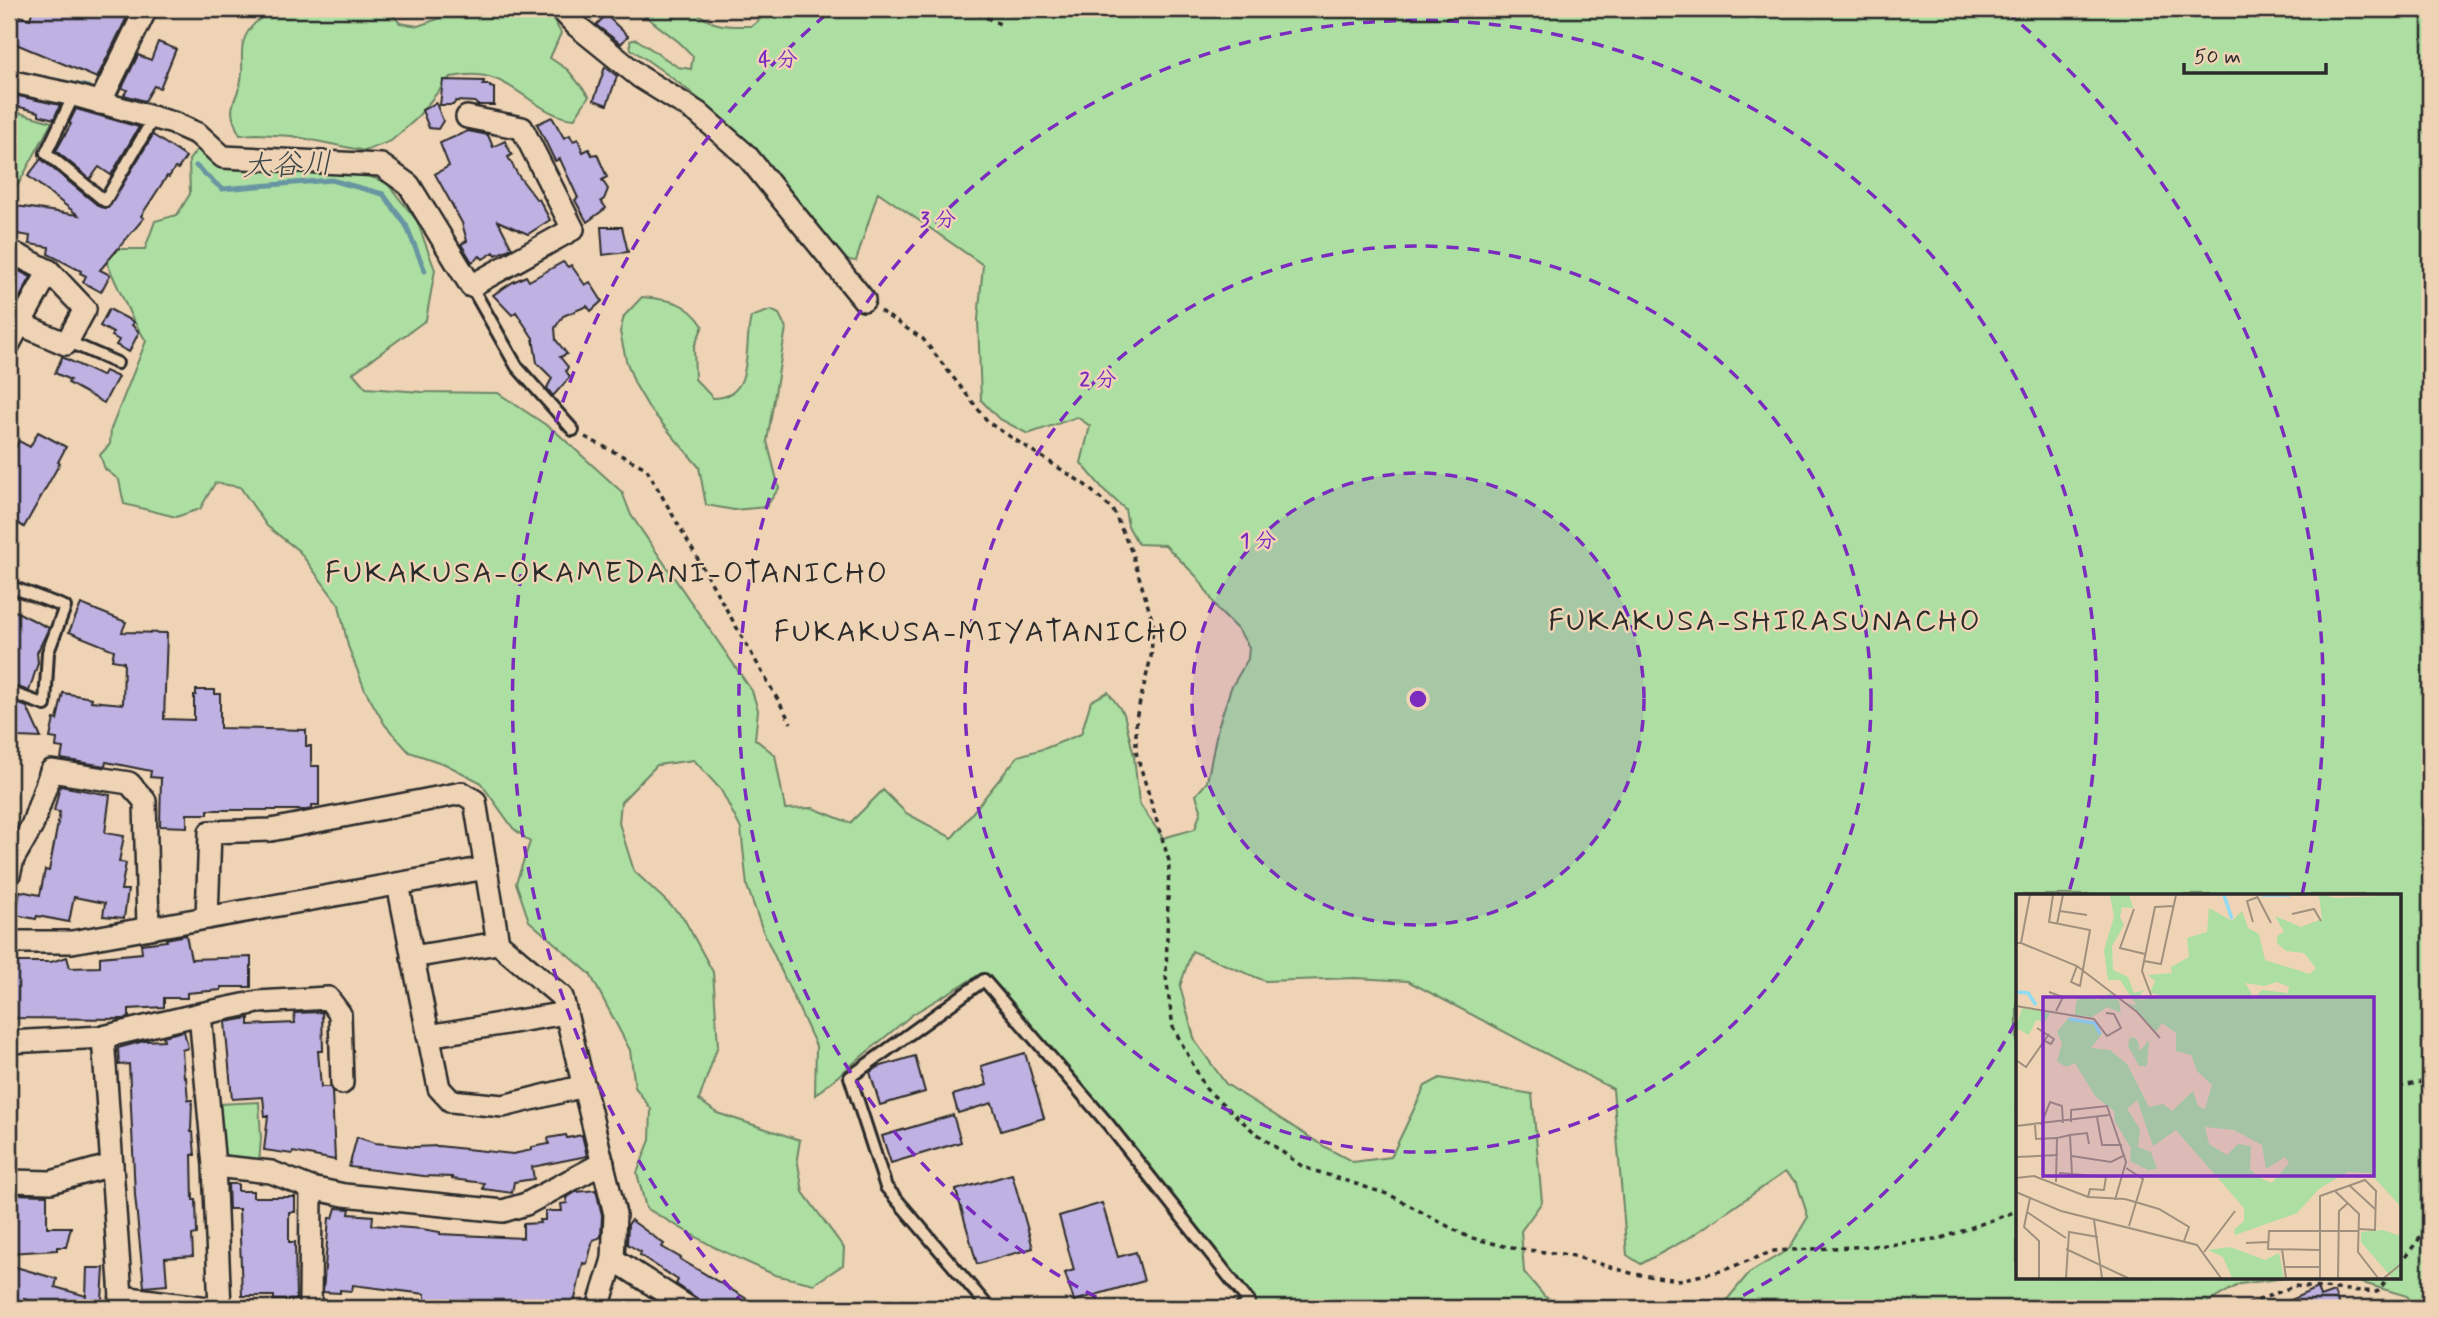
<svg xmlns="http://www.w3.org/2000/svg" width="2439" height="1317" font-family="Mynerve,'Klee One',sans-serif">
  <rect width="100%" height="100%" fill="#eed3b5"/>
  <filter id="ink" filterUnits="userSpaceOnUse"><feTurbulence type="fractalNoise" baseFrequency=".0143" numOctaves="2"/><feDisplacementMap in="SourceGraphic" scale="14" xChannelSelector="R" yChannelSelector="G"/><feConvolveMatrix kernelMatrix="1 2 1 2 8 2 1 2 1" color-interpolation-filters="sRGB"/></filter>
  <g filter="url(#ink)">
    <g fill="#acdfa1" stroke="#6c8566" stroke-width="2">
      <path d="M274,9H387L400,23L418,26L466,9H548L561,33L550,58L568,70L589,96L574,119C538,116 515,78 478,75C469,74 459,76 450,77L415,120L391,141L365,151L292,136L257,134L240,135C222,102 240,102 242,73C243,62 240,50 244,40C249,25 262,17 274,9Z"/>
      <path d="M636,9H699V14C714,28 733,26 752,26L772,9H2430V1308H2416L2407,1296L2343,1277H2399V895H2017V1277H2293L2240,1284L2198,1308H1720L1749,1273L1789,1249L1808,1217L1797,1183L1785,1172L1689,1238L1641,1264L1627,1255L1613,1089L1408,981L1356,978L1265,981L1192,951L1180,986L1195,1041L1226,1084L1325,1147L1353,1162L1391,1157L1425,1086L1440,1078L1532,1094L1542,1202L1521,1231L1524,1272L1544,1296L1565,1308H1259L1046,1045L982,973L913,1014L815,1095L816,1046L763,931L747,886L741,829L721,790L694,760L657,765L621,802L619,823L634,871L683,917L713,972L718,1045L699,1100L717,1113L800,1140L797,1158L803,1192L844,1248L843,1265L814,1284L775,1275L714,1247L646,1208L637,1173L650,1140L651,1109L635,1087L630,1050L590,974L529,921L516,883L530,842L513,828L480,782L445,764L409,752L385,725L365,690L348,646L339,605L299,551L267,526L240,487L215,483L200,509L176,517L124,504L119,480L105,469L100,455L110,444L111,429L146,341L131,316L106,261L119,249H145L155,221L177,215L190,194L189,160L198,148L231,169L358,172L387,183L417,221L435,270L426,320L353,373L366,388L422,392L498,393L555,431L622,492L631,515L752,691L758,710L755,739L775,755L785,809L813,808L850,823L883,790L906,813L952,838L1018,756L1046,748L1081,734L1091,701L1108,692L1124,714L1134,756L1139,803L1163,838L1195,829L1201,810L1196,795L1207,782L1218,727L1231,688L1248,659L1249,647L1239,631L1219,611L1198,578L1165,545L1138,544L1128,526L1125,509L1104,490L1081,463L1090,426L1077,417L1028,434L998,418L981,400L978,320L983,265L878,192L856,261L832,258C798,210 765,159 721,118C693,92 662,70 631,49L630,41L636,39L678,67L691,69L693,56L679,42Z"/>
      <path d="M9,110L52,122L18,185L9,183Z"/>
      <path d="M642,297C670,300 687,301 703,326L694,347L695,379L713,398C756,398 743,345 751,317L771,310L779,314L786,328L767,441L779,488L766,507L734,510L706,505L699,467L649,408L635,384L626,360L620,332L624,316Z"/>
      <path d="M259,1102L261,1138L259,1165L229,1162L221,1150L219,1104Z"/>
    </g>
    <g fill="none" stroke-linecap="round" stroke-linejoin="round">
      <g stroke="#6895a2" stroke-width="5">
        <path d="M16,72L88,87"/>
        <path d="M196,166L222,189L331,180L383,194L406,225L425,271"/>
      </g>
    </g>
    <g fill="#bfb1e2" stroke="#2b2b2b" stroke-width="2">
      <path d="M33,9H126L130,11L97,78L9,41V13L30,19Z"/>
      <path d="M606,15L628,36L621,44L596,25Z"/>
      <path d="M158,42L176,49L160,88L154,86L145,101L124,95L127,90L122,88L138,55L151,60Z"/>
      <path d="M605,67L617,76L607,105L594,100Z"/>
      <path d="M443,80L484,81L483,85H490V87L494,88V105H477L475,102L456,101L453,105H440Z"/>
      <path d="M9,94L60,105L54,119L39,115V112L12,105L11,110H9Z"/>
      <path d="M436,103L443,121L438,129L429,128L422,110Z"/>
      <path d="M76,109L139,127L111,175L99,167L90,179L56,151L71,124L69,123Z"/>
      <path d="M552,117L564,138L570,135L573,141L578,139L583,152L589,149L592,155L597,154L607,177L602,180L608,189L604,199L601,201L606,208L587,222L575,200L578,198L560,159L555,161L537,124Z"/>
      <path d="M468,131L488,135L493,147L505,141L512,155L508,157L518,175L537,200L539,199L550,220L528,234L498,221L512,248L496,255L494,252L483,259L480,256L472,262L461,244L467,241L462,223L435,174L449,166L440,143Z"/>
      <path d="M153,135L186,157L178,169L175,168L169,177L167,176L141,216L144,218L100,270L110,275L101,292L83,282L86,276L80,273L81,271L48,254L49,247L29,244L30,236L12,233L13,224L9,223V205L78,215L28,176L41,159L100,207L108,208Z"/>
      <path d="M601,227H622L628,252L603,255Z"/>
      <path d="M563,262L568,267L571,265L585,285L590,282L602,301L591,311L587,306L563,316L555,328L556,340L567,354L560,357L568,367L566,371L570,377L553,396L547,388L552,378L537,363L533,338L516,312L512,315L493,295L513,282L526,276L529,281Z"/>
      <path d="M9,266L31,277L9,317Z"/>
      <path d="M109,309L134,322L132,325L139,332L129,352L116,345L119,340L112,336L113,333L100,326Z"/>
      <path d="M62,357L102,376L105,371L118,377L104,403L68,383L70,380L55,373Z"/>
      <path d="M38,432L66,447L58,462L60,463L24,527L9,518V459L19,441L30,447Z"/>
      <path d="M81,604L126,622L122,632L167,633L164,719L194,720V695H196V690H215V694H220V728L306,730V746H311V766H319V805H312V809L306,810H208V814H187V827L160,826L161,778L150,777L151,771L106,762L105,766L61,759L63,748L56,747L57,739L50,738L54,719L57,720L63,693L92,698L91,701L123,704L124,662L112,660L114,650L69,632Z"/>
      <path d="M9,608L49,628L37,653L38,663L29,691L9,684Z"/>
      <path d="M9,700L27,707L41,738L18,737L9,733Z"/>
      <path d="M60,786L110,795L105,833L124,836L119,862L126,863L121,890H128L124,918L103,916L105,903L74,897L69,922L37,916L36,919L16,915L20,891L40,895L45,870L49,871L60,812L54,811Z"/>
      <path d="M186,935L191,959L251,957V987H221V990L187,993V998H164V1007L129,1009V1017L124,1019L10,1018L12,962H51L67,957L70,968L100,967V957L142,953L141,944L167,941L166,939Z"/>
      <path d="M322,1012L323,1051H318L321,1087H330L332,1091L335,1160L293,1152L292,1154L264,1150L268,1116H265L263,1097L232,1099L225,1022L249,1018V1025L295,1023L294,1013Z"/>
      <path d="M184,1031L188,1048L182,1050L184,1077H186L188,1100H192L191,1132H193L195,1155H192L193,1200H196L197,1234L192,1235L193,1256L165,1258L167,1285L144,1287L135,1195L129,1064L119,1065L118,1048L144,1041L164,1040L163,1036Z"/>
      <path d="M1025,1053L1044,1118L1001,1131L992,1103L958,1113L953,1095L987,1085L981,1066Z"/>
      <path d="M915,1056L925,1092L880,1105L870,1072L878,1067Z"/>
      <path d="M953,1115L961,1142L891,1163L882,1136Z"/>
      <path d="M566,1135L567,1138L582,1135L587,1156L532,1167L534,1179L514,1182L512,1193L483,1189L484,1183L452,1179V1177L424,1176L349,1167L357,1137L375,1143L414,1147L438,1146L513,1154L532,1150V1147L549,1144L548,1138Z"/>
      <path d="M1012,1174L1033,1248L977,1264L956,1190Z"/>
      <path d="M228,1184H238V1191H253V1197H295V1212H289V1242H295L296,1300H274V1296H242L239,1209H229Z"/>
      <path d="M596,1190L602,1215L601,1237L593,1240L587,1264L583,1263L573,1308H450V1305L425,1302V1294L353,1285L352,1291L340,1290V1293L323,1292L329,1218H333L336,1208L350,1209L349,1214L373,1216L372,1225L422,1229L440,1232V1234L523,1238V1224L540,1223L539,1220H545V1211H562L561,1204L567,1203L566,1198L576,1192Z"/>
      <path d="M9,1194L47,1195V1227H71L66,1247H57V1250L9,1253Z"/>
      <path d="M1102,1203L1118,1257L1136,1252L1144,1281L1074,1301L1065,1273L1074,1270L1059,1216Z"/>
      <path d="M631,1220L664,1244L662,1247L681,1258L680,1259L762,1308H713L698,1299L676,1284L678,1280L640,1255L641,1252L627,1244L628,1225Z"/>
      <path d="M9,1265L57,1279L55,1287L86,1296L87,1268H104L102,1300L106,1301L104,1308H58L24,1299L21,1307L9,1304Z"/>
      <path d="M2317,1288L2320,1297L2334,1292L2340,1308H2272Z"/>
    </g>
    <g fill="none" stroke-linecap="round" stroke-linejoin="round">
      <g stroke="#2b2b2b" stroke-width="16">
        <g id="service">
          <path d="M74,95L46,153L105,201L153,119"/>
          <path d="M471,286L517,367L573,430"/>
          <path d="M67,341L117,363"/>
          <path d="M9,586L65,607L48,652L45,705L9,692"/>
          <path d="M989,1308L886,1187L850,1077L984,980L1108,1124L1249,1302L1241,1308"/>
        </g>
      </g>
      <g stroke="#2b2b2b" stroke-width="26">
        <g id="minor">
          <path d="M561,9L577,26L640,77L698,113L747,156L864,300"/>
          <path d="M9,81L74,95L173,123L198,134L223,157L381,165L409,185L471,286L573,229L522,128L467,117"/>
          <path d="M100,103L146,9"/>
          <path d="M9,251L49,271L85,309L66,344L20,324"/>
          <path d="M9,344L49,271"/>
          <path d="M9,875L13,859L32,826L51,771L129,783L145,801L148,928"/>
          <path d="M398,884L439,1088L451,1101L503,1106L584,1086"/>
          <path d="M207,918L210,832L271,830L462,793L475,801L498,943L562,997L615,1214L613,1259L598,1308"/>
          <path d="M9,942H72L486,868"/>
          <path d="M412,957L498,943"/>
          <path d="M200,1014L258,1002L328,998L340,1014L342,1083"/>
          <path d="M428,1036L566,1013"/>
          <path d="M9,1042L103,1037"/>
          <path d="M214,1166L271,1172L311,1188L344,1195L503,1211L526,1204L603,1163"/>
          <path d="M9,1181L51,1182L112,1165"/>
          <path d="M613,1259L689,1308"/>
          <path d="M121,1297L208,1308"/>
          <path d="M117,1308L121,1297L103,1037L200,1014L214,1166L220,1308"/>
          <path d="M310,1308L311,1188"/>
        </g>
      </g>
      <g stroke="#2b2b2b" stroke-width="3.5" stroke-dasharray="5 5" stroke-linecap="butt">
        <path d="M968,9L1000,24"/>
        <path d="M880,311L923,339L989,423L1084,484L1113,510L1132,553L1153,623L1151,657L1136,718V752L1169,861L1166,977L1173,1027L1206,1089L1252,1130L1303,1167L1390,1195L1468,1237L1512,1248L1570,1255L1634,1274L1679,1280L1721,1271L1774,1251L1889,1245L1942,1238L2017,1211"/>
        <path d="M585,437L646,468L791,723"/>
        <path d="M2399,1087L2430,1080"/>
        <path d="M2399,1265L2430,1225"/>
        <path d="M2239,1308L2294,1286L2377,1292L2389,1277"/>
      </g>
      <use href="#service" stroke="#eed3b5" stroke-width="10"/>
      <use href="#minor" stroke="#eed3b5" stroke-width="21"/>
    </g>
  </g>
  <circle cx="1418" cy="699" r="226" fill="#7b2cbf" fill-opacity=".12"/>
  <g fill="none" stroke="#7b2cbf" stroke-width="3.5" stroke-dasharray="12 9">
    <circle cx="1418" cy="699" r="226"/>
    <circle cx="1418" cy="699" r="453"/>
    <path d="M2015 1023A679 679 0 0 1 1721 1307M1115 1307A679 679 0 1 1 2069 892"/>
    <path d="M745 1305A905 905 0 0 1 830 11M2006 11A905 905 0 0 1 2302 895"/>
  </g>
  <g text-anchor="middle" stroke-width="5" stroke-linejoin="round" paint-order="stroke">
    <g font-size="30" font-style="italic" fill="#3a4649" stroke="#eed3b5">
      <text transform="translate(287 164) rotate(-2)" y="10">大谷川</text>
    </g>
    <g font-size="30" letter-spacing="2" fill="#2b2b2b" stroke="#eed3b5">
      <text x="607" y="582">FUKAKUSA-OKAMEDANI-OTANICHO</text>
      <text x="1765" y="630">FUKAKUSA-SHIRASUNACHO</text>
      <text x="982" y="641">FUKAKUSA-MIYATANICHO</text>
    </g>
  </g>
  <g transform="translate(2016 894)">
    <rect width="385" height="385" fill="#eed3b5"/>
    <path d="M94,1H113L117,14L106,13L104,23L108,31L96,52L97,76L112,83L118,99L128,96L122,103L125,106L143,100L134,99L139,87L132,81L156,79L155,73L173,63L171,44L191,38L193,14L216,27L226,17L232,34L243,40L249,66L294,80L300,74L288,59L270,57L261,49V42L268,38L259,22L285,33L306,25L303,1L321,4L385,1V313L354,279L332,278L304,294L281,319L219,341L218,336L228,327V314L160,236L137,252L121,206L111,215L124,235L122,253L135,258L141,275L132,276L114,267L115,254L99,228L98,217L79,202L59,169L50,173L41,167L46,149L41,138L53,123L79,128L86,140L75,154L94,156L111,170L133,213L147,210L156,217L177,197L182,212L189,215L196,191L181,177L175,161L160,157V139L146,129L140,138L112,109L121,112L104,86H92L88,56L98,23ZM261,88L273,93L272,99L246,96L238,104L229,89L248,92ZM189,233L218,236L246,251L250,275L269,263L273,269L256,289L248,286L234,276L235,252L222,250L211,261L193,250ZM94,99L103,107L105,119L91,113L76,123L59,121L60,108L66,102L83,106ZM6,114L34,119L29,128L20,126L13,141L0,134ZM114,143L121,145L124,157L133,146L131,172H123L112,152ZM367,336L385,342V384H376L345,348V338ZM214,353L249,366L263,359L268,384H216L207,363L192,356Z" fill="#acdfa1" fill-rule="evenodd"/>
    <path fill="none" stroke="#91dcf2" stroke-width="3.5" d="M208,1L216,25M246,1H274M0,98L12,99L20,111M53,125L79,129L84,140"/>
    <path fill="none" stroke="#a0907e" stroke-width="2" d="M37,1L33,28L74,36L64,92L55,88L61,72M241,2L255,29M118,15L104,54L129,60M44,17L71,21M276,20L298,15L305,27M237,28L231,7L242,3M41,30L47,1M0,49H5L14,1M5,49L61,72L121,118L144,144M128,67L145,70L160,1M33,98L47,103L40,117M135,101L126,77L139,13L157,12M0,112L78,125L91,142L105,134L98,120L90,119M21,134L38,145L35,150L29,147M0,166L10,173L33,140M81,223L86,251H106M55,228V216L91,212L110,268L99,306M19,231L20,245L41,244M25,231L34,208L46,212L47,229M0,232L93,221M54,241L71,239L73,250M56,262L95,268L109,261M0,263L42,261M110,274L127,285L113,332M43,279L90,283L88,296L74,295L72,303M0,284L18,282L72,303L109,305L143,315L173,333L168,347M40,288L41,244L54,241L56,281M334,292L359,315M319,297L343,320L342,358L362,384M0,298L45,317L181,351L205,384M14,304L8,333L23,347V384M11,318L50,344M78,326L86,384M230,349L252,348M50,355L112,384M266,355L270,384M304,356L252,355L253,337H343M188,358L219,317M268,373H304M50,384L53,338L82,343M304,384V302L349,286L360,297L359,336L343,335M322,384L323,317L332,309M368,384L385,370"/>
    <path fill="#7b2cbf" fill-opacity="0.15" stroke="#7b2cbf" stroke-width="3.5" d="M27,103H358V282H27Z"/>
    <rect width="385" height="385" fill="none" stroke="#2b2b2b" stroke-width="3.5"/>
  </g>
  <circle cx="1418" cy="699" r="10" fill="#7b2cbf" stroke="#eed3b5" stroke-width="3.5"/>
  <g font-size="21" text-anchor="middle" font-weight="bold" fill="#7b2cbf" stroke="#eed3b5" stroke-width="5" stroke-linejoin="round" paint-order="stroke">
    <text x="778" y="66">4 分</text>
    <text x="938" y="226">3 分</text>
    <text x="1098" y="386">2 分</text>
    <text x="1258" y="547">1 分</text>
  </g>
  <rect width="2439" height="1317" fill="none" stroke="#eed3b5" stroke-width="35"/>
  <rect x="18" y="18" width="2404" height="1282" fill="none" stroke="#2b2b2b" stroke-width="2.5" filter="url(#ink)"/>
  <path d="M2184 63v10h142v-10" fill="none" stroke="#2b2b2b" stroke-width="3.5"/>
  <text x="2194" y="63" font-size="21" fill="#2b2b2b" stroke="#eed3b5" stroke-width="5" paint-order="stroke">50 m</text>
</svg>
